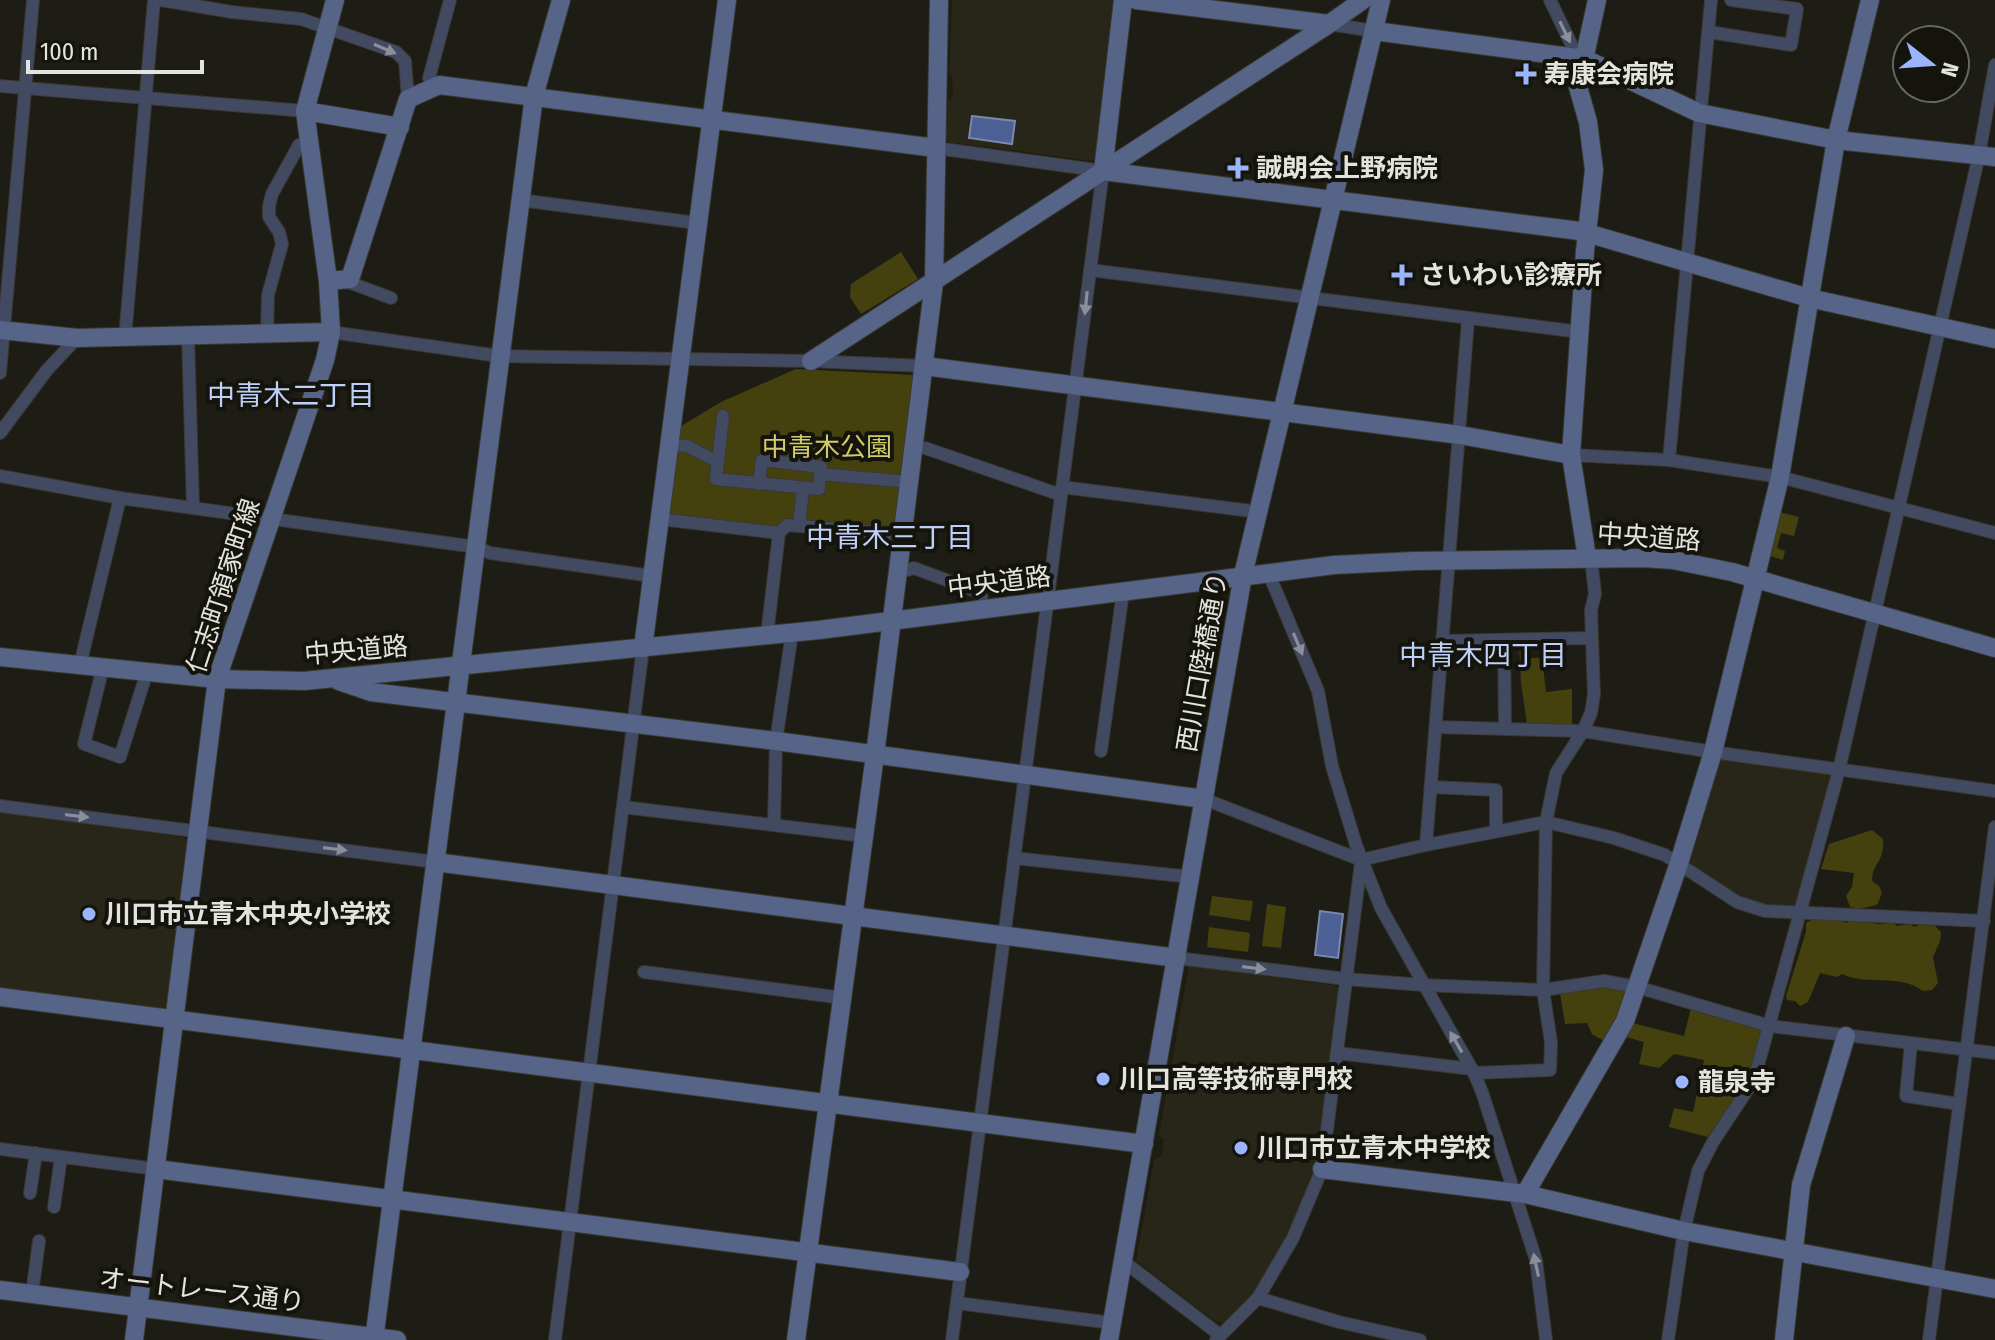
<svg xmlns="http://www.w3.org/2000/svg" width="1995" height="1340" font-family="'Fira Sans Condensed','Noto Sans JP',sans-serif">
  <rect width="100%" height="100%" fill="#1d1d15"/>
  <g fill="#272618">
    <path d="M952,0H1119L1099,157L1093,161L949,142L946,138L948,101L953,97L952,76L949,72Z"/>
    <path d="M1722,759L1827,773L1831,777L1797,903L1791,907L1764,904L1736,895L1690,863L1688,858L1718,761Z"/>
    <path d="M0,812L184,837L187,840L167,1005L163,1009L0,988Z"/>
    <path d="M1189,965L1336,986L1340,990L1317,1164L1313,1175L1286,1239L1266,1275L1253,1294L1225,1323L1216,1322L1136,1261L1154,1160L1161,1156L1164,1140L1159,1135Z"/>
  </g>
  <g fill="#45410f">
    <path d="M901,252L918,279L861,314L850,297L851,284Z"/>
    <path d="M796,369L914,375L895,526L890,529L785,520L775,528L671,516L666,512L678,428L721,402Z"/>
    <path d="M1779,512L1799,517L1794,536L1781,533L1777,548L1785,551L1783,560L1767,555Z"/>
    <path d="M1530,642L1531,658H1542L1546,692L1572,689V727L1527,724L1521,683L1519,643Z"/>
    <path d="M1872,830L1883,839C1885,862 1872,863 1872,881L1879,886L1882,893L1877,905L1859,909L1850,907L1846,896L1852,887L1854,873L1821,869L1829,844Z"/>
    <path d="M1212,896L1253,901L1250,921L1209,915Z"/>
    <path d="M1267,904L1286,907L1281,948L1262,946Z"/>
    <path d="M1813,919L1839,920L1846,923C1861,915 1876,929 1892,922L1897,926L1910,924L1914,927L1922,924L1934,925L1941,932L1940,941L1933,957L1938,983L1932,990L1923,991C1899,973 1867,986 1842,974L1837,977L1820,973L1808,1002L1800,1006L1795,1001L1787,1000L1786,996L1806,932V923Z"/>
    <path d="M1209,927L1250,933L1248,952L1207,947Z"/>
    <path d="M1609,985L1626,990L1627,994L1606,1042L1592,1034L1587,1023L1565,1024L1560,993Z"/>
    <path d="M1691,1008L1761,1029L1762,1034L1747,1082L1708,1137L1669,1127L1674,1108L1693,1112L1704,1060L1674,1054L1659,1068L1639,1064L1644,1042L1626,1037L1632,1023L1684,1036Z"/>
  </g>
  <g fill="#4c6095" stroke="#7a88ab" stroke-width="2">
    <path d="M972,116L1015,121L1012,144L969,138Z"/>
    <path d="M1320,911L1343,914L1338,958L1315,955Z"/>
  </g>
  <g fill="none" stroke-linecap="round" stroke-linejoin="round">
    <g stroke="#393931" stroke-width="14">
      <g id="street">
        <path d="M161,0L232,12L301,19L396,52L405,61L408,99"/>
        <path d="M1550,0L1574,50L1584,59"/>
        <path d="M1329,24L1374,31"/>
        <path d="M1709,32L1791,45L1797,9L1731,0"/>
        <path d="M0,86L305,111"/>
        <path d="M433,88L429,78L450,0"/>
        <path d="M936,148L1103,171L952,1340"/>
        <path d="M520,200L697,223"/>
        <path d="M1090,270L1580,332"/>
        <path d="M350,279L351,283L391,298"/>
        <path d="M331,332L499,356L811,361L924,366"/>
        <path d="M267,334L268,295L282,244L279,232L269,217V206L272,194L299,145L307,142"/>
        <path d="M188,336L193,508"/>
        <path d="M125,338L154,0"/>
        <path d="M0,373L33,0"/>
        <path d="M723,416L716,479L819,489L820,474"/>
        <path d="M0,433L47,370L77,338"/>
        <path d="M669,445L687,446L718,462"/>
        <path d="M925,448L1061,495"/>
        <path d="M1571,455L1669,460L1780,477L1995,533"/>
        <path d="M1669,460L1711,0"/>
        <path d="M0,476L120,498L476,547L490,553L652,576"/>
        <path d="M759,484L762,460L821,467L820,474L909,482"/>
        <path d="M1062,487L1259,512"/>
        <path d="M660,519L779,533L787,525L903,534"/>
        <path d="M799,526L803,488"/>
        <path d="M1268,572L1318,691L1332,766L1356,845L1381,908L1474,1073L1482,1092L1536,1260L1546,1340"/>
        <path d="M897,573L914,568L981,593L982,610"/>
        <path d="M767,635L779,533"/>
        <path d="M1504,640L1505,729"/>
        <path d="M1442,641L1592,638"/>
        <path d="M80,665L120,498"/>
        <path d="M103,667L84,744L120,757L147,672"/>
        <path d="M1436,727L1583,731L1713,752L1995,791"/>
        <path d="M1101,751L1123,592"/>
        <path d="M1431,787L1496,790V831"/>
        <path d="M1204,799L1361,860L1426,845L1546,822L1614,838L1665,855L1737,902L1765,911L1984,921"/>
        <path d="M0,806L435,862"/>
        <path d="M623,807L864,836"/>
        <path d="M774,825L776,741L792,633"/>
        <path d="M1426,845L1468,320"/>
        <path d="M1014,858L1191,877"/>
        <path d="M1177,958L1346,979L1423,985L1543,990L1604,981L1637,987L1770,1026L1995,1053"/>
        <path d="M644,972L843,998"/>
        <path d="M1911,1043L1906,1096L1959,1104"/>
        <path d="M1337,1053L1472,1069"/>
        <path d="M1474,1073L1550,1070L1551,1042L1543,990L1546,822L1556,773L1583,731L1591,713L1594,694L1591,610L1595,594L1591,558"/>
        <path d="M0,1149L156,1169"/>
        <path d="M30,1193L36,1153"/>
        <path d="M54,1207L61,1157"/>
        <path d="M1123,1261L1220,1335"/>
        <path d="M32,1294L39,1241"/>
        <path d="M1258,1298L1339,1322L1420,1340"/>
        <path d="M957,1303L1112,1323"/>
        <path d="M555,1340L643,648"/>
        <path d="M1216,1340L1258,1298L1293,1238L1322,1169L1361,863"/>
        <path d="M1668,1340L1684,1231L1698,1171L1713,1142L1754,1080L1839,770L1979,155L1995,65"/>
        <path d="M1929,1340L1995,827"/>
      </g>
    </g>
    <g stroke="#393931" stroke-width="20">
      <g id="secondary">
        <path d="M1123,0L1103,171L1580,231L1809,298L1995,339"/>
        <path d="M1136,0L1329,24"/>
        <path d="M1374,31L1585,59L1699,113L1836,140L1995,157"/>
        <path d="M305,111L400,127"/>
        <path d="M328,281L350,279L408,99L439,85L936,148"/>
        <path d="M0,330L77,338L331,332"/>
        <path d="M811,361L1329,24L1363,0"/>
        <path d="M924,366L1460,435L1571,455"/>
        <path d="M1587,558L1571,455L1585,251L1594,170L1588,122L1578,87L1597,0"/>
        <path d="M643,648L727,0"/>
        <path d="M0,657L217,679L304,681L819,630L1334,565L1414,561L1644,558L1673,560L1732,572L1995,648"/>
        <path d="M339,681L371,692L776,741L1204,799"/>
        <path d="M435,862L1177,958"/>
        <path d="M0,997L1144,1144"/>
        <path d="M156,1169L960,1272"/>
        <path d="M1322,1169L1525,1194L1684,1231L1995,1289"/>
        <path d="M1525,1194L1625,1021L1679,863L1713,752L1780,477L1836,140L1870,0"/>
        <path d="M0,1290L397,1340"/>
        <path d="M134,1340L217,679L325,360L331,332L328,281L305,111L335,0"/>
        <path d="M374,1340L534,96L561,0"/>
        <path d="M796,1340L875,755L934,282L939,0"/>
        <path d="M1109,1340L1243,575L1381,0"/>
        <path d="M1784,1340L1801,1185L1846,1036"/>
      </g>
    </g>
    <use href="#street" stroke="#414a61" stroke-width="12"/>
    <use href="#secondary" stroke="#566488" stroke-width="18"/>
  </g>
  <defs><path id="oneway-solid" d="M-6-.8H1V-3.2L6.5 0L1 3.2V.8H-6Z" transform="scale(2)"/></defs>
  <g fill="#8a8f99">
    <use href="#oneway-solid" transform="translate(1565 32) rotate(64)"/>
    <use href="#oneway-solid" transform="translate(385 49) rotate(23)"/>
    <use href="#oneway-solid" transform="translate(1086 303) rotate(96)"/>
    <use href="#oneway-solid" transform="translate(1298 644) rotate(67)"/>
    <use href="#oneway-solid" transform="translate(77 816) rotate(7)"/>
    <use href="#oneway-solid" transform="translate(335 849) rotate(7)"/>
    <use href="#oneway-solid" transform="translate(1254 968) rotate(7)"/>
    <use href="#oneway-solid" transform="translate(1456 1042) rotate(-120)"/>
    <use href="#oneway-solid" transform="translate(1536 1265) rotate(-102)"/>
  </g>
  <g fill="#9ab5fd" stroke="#14140d" stroke-width="3">
    <path d="M1522 62h8v8h8v8h-8v8h-8v-8h-8v-8h8z"/>
    <path d="M1234 156h8v8h8v8h-8v8h-8v-8h-8v-8h8z"/>
    <path d="M1398 263h8v8h8v8h-8v8h-8v-8h-8v-8h8z"/>
    <circle cx="89" cy="914" r="8"/>
    <circle cx="1103" cy="1079" r="8"/>
    <circle cx="1682" cy="1082" r="8"/>
    <circle cx="1241" cy="1148" r="8"/>
  </g>
  <g text-anchor="middle" stroke-width="8" stroke-linejoin="round" paint-order="stroke">
    <g font-size="26" font-weight="bold" fill="#e4e4de" stroke="#14140d" text-anchor="start">
      <text x="1544" y="83">寿康会病院</text>
      <text x="1256" y="177">誠朗会上野病院</text>
      <text x="1420" y="284">さいわい診療所</text>
      <text x="105" y="923">川口市立青木中央小学校</text>
      <text x="1119" y="1088">川口高等技術専門校</text>
      <text x="1698" y="1091">龍泉寺</text>
      <text x="1257" y="1157">川口市立青木中学校</text>
    </g>
    <g font-size="26" fill="#d2cb6a" stroke="#14140d">
      <text x="827" y="456">中青木公園</text>
    </g>
    <g font-size="26" fill="#e4e4de" stroke="#14140d">
      <text transform="translate(1649 537) rotate(4)" y="9">中央道路</text>
      <text transform="translate(999 582) rotate(-7)" y="9">中央道路</text>
      <text transform="translate(223 586) rotate(-72)" y="9">仁志町領家町線</text>
      <text transform="translate(356 650) rotate(-5)" y="9">中央道路</text>
      <text transform="translate(1202 662) rotate(-80)" y="9">西川口陸橋通り</text>
      <text transform="translate(202 1290) rotate(7)" y="9">オートレース通り</text>
    </g>
    <g font-size="28" fill="#becff8" stroke="#14140d">
      <text x="291" y="405">中青木二丁目</text>
      <text x="890" y="547">中青木三丁目</text>
      <text x="1483" y="665">中青木四丁目</text>
    </g>
  </g>
  <g transform="translate(1931 64) rotate(107)"><circle r="38" fill="#14140d" stroke="#676761" stroke-width="2"/>
  <path d="M0-6L14 30L0 20L-14 30Z" fill="#9ab5fd"/>
  <text y="-12" font-size="22" font-weight="bold" text-anchor="middle" fill="#e4e4de">N</text>
  </g>
  <path d="M28 60v12h174v-12" fill="none" stroke="#e4e4de" stroke-width="4"/>
  <text x="40" y="60" font-size="24" fill="#e4e4de" stroke="#14140d" stroke-width="6" paint-order="stroke">100 m</text>
</svg>
